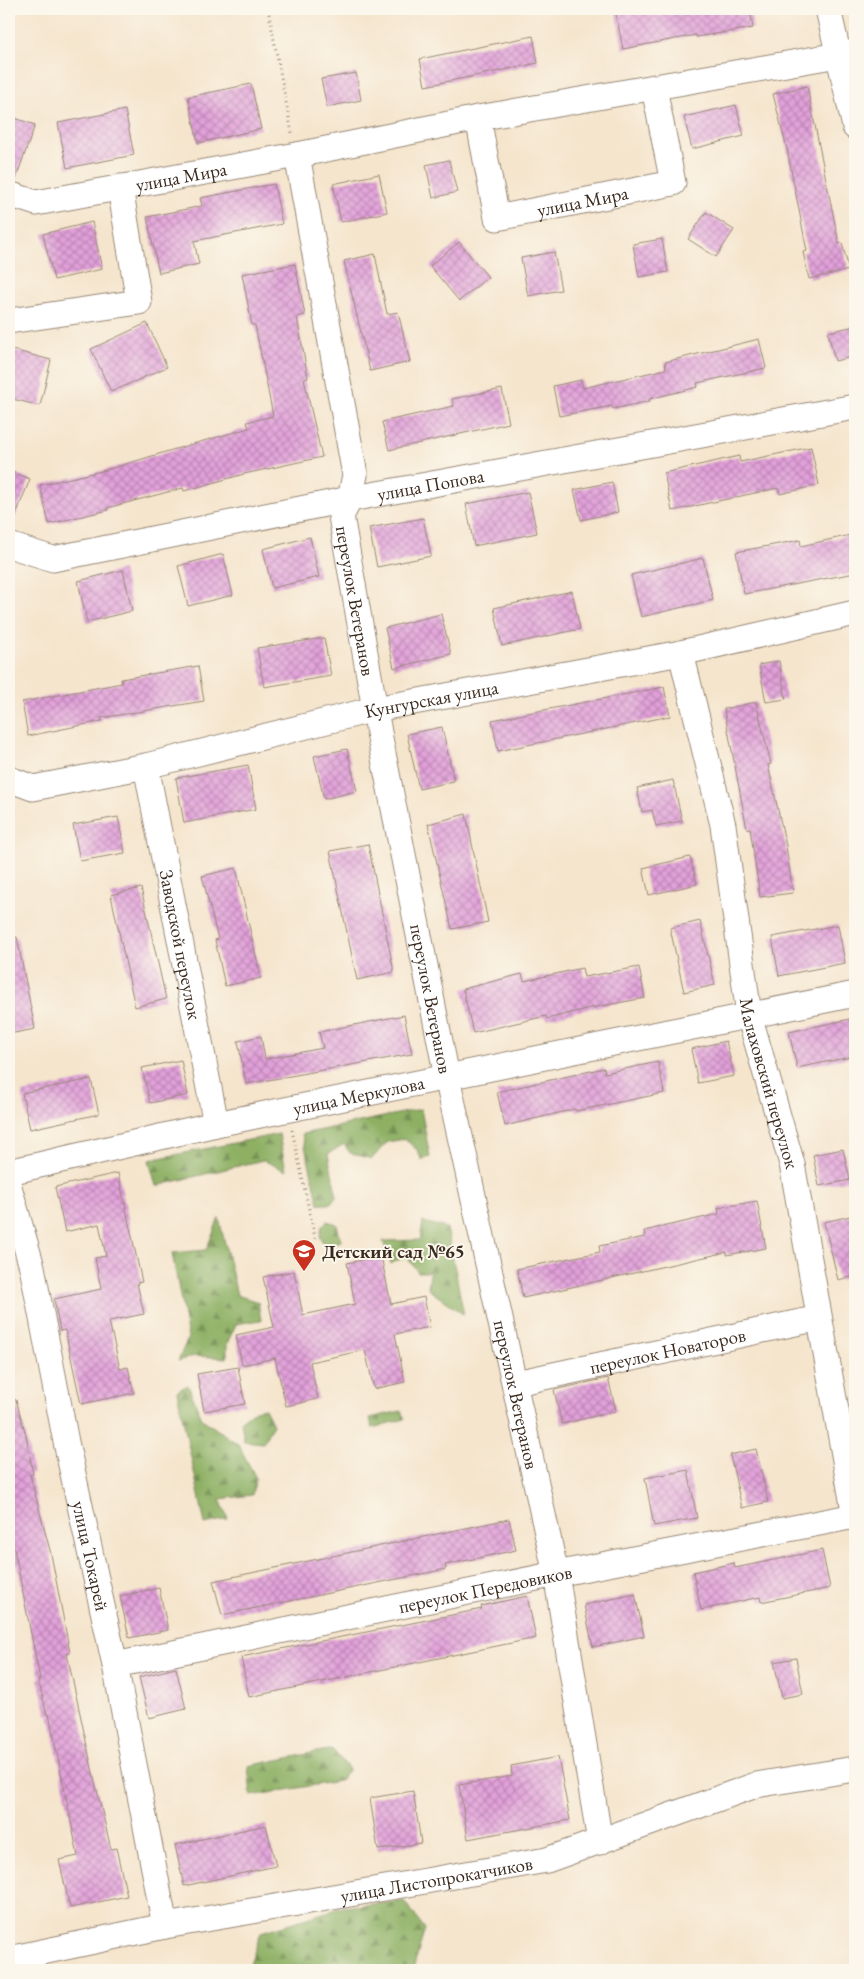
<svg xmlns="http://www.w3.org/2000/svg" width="864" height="1979" font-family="'EB Garamond',serif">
  <defs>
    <pattern id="forest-firs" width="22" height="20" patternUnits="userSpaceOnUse" patternTransform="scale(1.25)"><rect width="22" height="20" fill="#8db064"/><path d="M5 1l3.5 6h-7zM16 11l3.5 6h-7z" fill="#748f52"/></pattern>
    <pattern id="building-cross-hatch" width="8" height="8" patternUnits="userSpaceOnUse" patternTransform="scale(1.25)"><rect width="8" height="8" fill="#e2a0da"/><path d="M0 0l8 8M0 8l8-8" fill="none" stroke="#b883b0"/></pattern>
  </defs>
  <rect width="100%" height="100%" fill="#fbf7ec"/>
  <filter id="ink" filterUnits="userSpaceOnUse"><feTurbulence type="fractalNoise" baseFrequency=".02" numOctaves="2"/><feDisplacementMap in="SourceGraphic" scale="10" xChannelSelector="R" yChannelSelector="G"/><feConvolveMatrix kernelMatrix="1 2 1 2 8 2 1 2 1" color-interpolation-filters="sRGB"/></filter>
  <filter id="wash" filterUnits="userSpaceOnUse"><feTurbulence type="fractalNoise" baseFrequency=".0096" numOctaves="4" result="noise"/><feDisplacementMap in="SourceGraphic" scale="20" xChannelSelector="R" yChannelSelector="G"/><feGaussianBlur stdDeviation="1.12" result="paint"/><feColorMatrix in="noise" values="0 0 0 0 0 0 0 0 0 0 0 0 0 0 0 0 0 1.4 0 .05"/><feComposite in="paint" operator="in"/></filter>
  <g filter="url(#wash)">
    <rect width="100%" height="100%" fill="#f5e5cd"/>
    <g fill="url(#forest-firs)" stroke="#646d41">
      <path d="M421,1109L430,1157L422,1160L417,1150L405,1139L387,1142L372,1159L350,1153L344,1144L328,1154L337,1197L329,1204H319L302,1134Z"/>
      <path d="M279,1134L286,1171L263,1160L156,1186L149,1160Z"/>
      <path d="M219,1218L237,1295L258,1302L261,1320L236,1324L227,1344V1358L195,1356L178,1361L188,1338L172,1253L206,1250Z"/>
      <path d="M327,1221L337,1224L341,1241L326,1248L320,1237L322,1226Z"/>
      <path d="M423,1222L447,1228L464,1315L428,1289L430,1272H418L406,1256L391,1264L383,1241L420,1240Z"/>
      <path d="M188,1385L202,1419L238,1444L256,1478L252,1495L220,1499L228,1519L205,1524L177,1391Z"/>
      <path d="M265,1408L273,1424L263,1443L244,1441L241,1421L255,1410Z"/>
      <path d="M401,1411L405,1419L372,1428L370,1418Z"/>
      <path d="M332,1749L349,1769L339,1781L251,1796L248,1766Z"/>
      <path d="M404,1901L425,1929L413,1970H248L261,1932L343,1907Z"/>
    </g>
    <g id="blocks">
      <g fill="url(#building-cross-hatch)">
        <path d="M615,9H639L640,12L656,9H750L753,28L696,37V35L623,49Z"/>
        <path d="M533,36L538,63L425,86L420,59Z"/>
        <path d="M356,73L361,100L327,107L321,79Z"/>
        <path d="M251,84L261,129L198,143L188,97Z"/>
        <path d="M807,86L839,244L842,243L849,270L809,279L803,252L807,251L787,149L773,94Z"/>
        <path d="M736,105L744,136L692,149L684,117Z"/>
        <path d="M125,110L134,155L67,168L58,123Z"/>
        <path d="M9,116L35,125L15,181L9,180Z"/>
        <path d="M449,160L457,192L433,198L426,165Z"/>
        <path d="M379,174L387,212L341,222L333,184Z"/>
        <path d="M274,184L282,224L194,241L199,264L159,273L147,217L202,206L200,198Z"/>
        <path d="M706,212L734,230L716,257L688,239Z"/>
        <path d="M92,222L102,269L54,280L43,234Z"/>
        <path d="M662,239L668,272L639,277L633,244Z"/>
        <path d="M459,242L488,277L459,301L430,266Z"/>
        <path d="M554,252L561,290L528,296L521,258Z"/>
        <path d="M375,254L387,314L398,312L410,362L370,371L344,261Z"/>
        <path d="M295,264L305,315L297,317L308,378L304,379L322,457L244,474L184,491L183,488L107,508L108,510L49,524L40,485L106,470L172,450L249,428L247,422L273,416L255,325H252L242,274Z"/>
        <path d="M147,323L167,367L111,392L91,349Z"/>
        <path d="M855,326V356L835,361L828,332Z"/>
        <path d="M759,339L766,368L697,383L698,387L649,399L650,401L613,409L612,406L559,416L553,386L581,380L583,388L666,369L665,362Z"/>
        <path d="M9,349L51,360L40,406L9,398Z"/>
        <path d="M502,389L509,423L389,450L382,422L454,406L452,399Z"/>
        <path d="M811,447L819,485L780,494L778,488L672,511L664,473L739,456L740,462Z"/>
        <path d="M9,471L30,479L10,530H9Z"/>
        <path d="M612,482L618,512L581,520L574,490Z"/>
        <path d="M528,492L537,533L474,546L466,504Z"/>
        <path d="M423,518L431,556L377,567L369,528Z"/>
        <path d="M855,534V573L744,594L736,552L800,540L801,546Z"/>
        <path d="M310,537L319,577L272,588L263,549Z"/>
        <path d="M223,554L233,595L188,606L178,566Z"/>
        <path d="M703,558L713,600L641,617L631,575Z"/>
        <path d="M123,570L132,611L87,622L78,581Z"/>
        <path d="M572,591L580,629L502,646L494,608Z"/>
        <path d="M441,614L451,654L394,668L385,628Z"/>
        <path d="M324,638L331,676L264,687L257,648Z"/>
        <path d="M779,661L786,699L766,702L759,665Z"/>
        <path d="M198,666L204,701L101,718L102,721L28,736L22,702L122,683L121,679Z"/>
        <path d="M664,687L670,716L498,751L492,720Z"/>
        <path d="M756,702L771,764L768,765L786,846L793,893L760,897L750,828L747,829L724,709Z"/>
        <path d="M442,727L454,781L419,789L407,734Z"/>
        <path d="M347,749L357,791L324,799L314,756Z"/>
        <path d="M248,765L256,809L184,823L176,778Z"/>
        <path d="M673,780L682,821L656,826L652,810L642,812L637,788Z"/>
        <path d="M466,814L488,922L452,929L428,824Z"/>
        <path d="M118,817L125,853L80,861L73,825Z"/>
        <path d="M368,844L394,972L357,980L330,851Z"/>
        <path d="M690,857L697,884L649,895L643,868Z"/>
        <path d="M236,868L261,978L225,986L215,940L218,939L202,876Z"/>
        <path d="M141,888L166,999L135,1007L111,895Z"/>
        <path d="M700,921L715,985L684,992L670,928Z"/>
        <path d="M838,925L845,963L779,976L772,937Z"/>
        <path d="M17,937L35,1029L9,1034V938Z"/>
        <path d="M639,967L645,998L590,1008L547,1019L546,1016L473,1033L463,989L522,974L524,981L582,968L584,977Z"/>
        <path d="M404,1015L412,1054L246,1084L238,1041L261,1036L265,1059L323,1048L319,1032Z"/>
        <path d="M855,1018V1056L797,1068L789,1032Z"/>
        <path d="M726,1041L734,1076L698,1083L691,1049Z"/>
        <path d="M181,1060L188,1095L150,1103L142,1068Z"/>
        <path d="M658,1062L664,1093L576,1111L575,1109L505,1126L497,1092L604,1068L605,1073Z"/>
        <path d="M91,1079L99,1114L30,1129L22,1093Z"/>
        <path d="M843,1149L850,1180L819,1186L813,1155Z"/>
        <path d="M118,1173L142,1282L137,1283L144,1314L109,1321L120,1369L128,1367L134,1393L81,1404L65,1330L60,1331L54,1299L101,1289L95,1258L106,1256L99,1224L65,1232L55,1187Z"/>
        <path d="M757,1201L766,1248L727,1255V1252L523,1298L517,1269L600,1252L599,1246L645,1237L644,1231L719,1214L718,1208Z"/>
        <path d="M855,1215V1276L838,1280L824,1222Z"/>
        <path d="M381,1256L391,1304L424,1297L430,1327L395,1334L405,1382L374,1389L365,1350L310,1362L318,1399L286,1406L275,1358L242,1365L236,1335L274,1327L263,1277L294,1271L303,1315L355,1304L347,1263Z"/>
        <path d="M238,1367L245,1404L204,1411L197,1374Z"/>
        <path d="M608,1378L616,1411L562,1424L554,1390Z"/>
        <path d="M9,1400H16L26,1435L33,1474L30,1475L51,1554L70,1653L67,1654L94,1778L111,1849L116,1848L127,1896L70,1908L59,1860L78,1856L49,1714L47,1715L38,1679H40L13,1543L9,1544Z"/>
        <path d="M756,1449L768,1502L742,1508L730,1455Z"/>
        <path d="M688,1470L697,1518L654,1526L645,1478Z"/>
        <path d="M509,1519L516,1550L445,1565L446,1569L222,1615L213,1581Z"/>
        <path d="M822,1550L830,1588L761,1602L760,1597L701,1610L693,1572L734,1563L735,1568Z"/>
        <path d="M159,1588L168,1630L129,1638L120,1596Z"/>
        <path d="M635,1594L644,1636L593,1647L584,1605Z"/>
        <path d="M527,1596L536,1638L249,1697L241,1657L482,1609L481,1606Z"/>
        <path d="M796,1658L803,1694L782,1698L774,1662Z"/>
        <path d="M176,1668L186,1709L149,1718L139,1677Z"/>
        <path d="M558,1757L570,1820L468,1839L459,1785L512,1776L511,1766Z"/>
        <path d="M413,1791L421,1843L378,1850L370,1798Z"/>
        <path d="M266,1825L276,1866L184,1886L175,1845Z"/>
      </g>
    </g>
  </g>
  <g filter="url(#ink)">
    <use href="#blocks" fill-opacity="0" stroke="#988876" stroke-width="1"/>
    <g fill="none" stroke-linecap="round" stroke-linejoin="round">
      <g stroke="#988876" stroke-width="27">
        <g id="street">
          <path d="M828,9L855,127"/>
          <path id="s1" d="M478,118L497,218L673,183L654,88"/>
          <path id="s2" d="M297,155L355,475L350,499L341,516L380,738L447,1077L556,1574L600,1842"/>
          <path id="s3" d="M9,194L36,203L297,155L478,118L855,52"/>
          <path d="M9,321L139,302L120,187"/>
          <path id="s4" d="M9,545L53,559L350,499L855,407"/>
          <path id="s5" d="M681,653L723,825L749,1015L792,1164L855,1516"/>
          <path id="s6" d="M146,766L216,1124"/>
          <path id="s7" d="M9,779L33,788L146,766L375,709L681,653L855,613"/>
          <path id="s8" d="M9,1172L216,1124L855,994"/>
          <path id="s9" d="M9,1187L32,1267L66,1442L115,1665L165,1926"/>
          <path id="s10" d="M516,1383L819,1318"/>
          <path id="s11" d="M115,1665L556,1574L855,1516"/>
          <path id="s12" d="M9,1959L165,1926L547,1860L756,1785L855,1769"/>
        </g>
      </g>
      <g stroke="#988876" stroke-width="3" stroke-dasharray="1 4" stroke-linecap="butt">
        <path d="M268,9L292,133"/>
        <path d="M292,1130L316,1242"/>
      </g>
      <use href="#street" stroke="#fff" stroke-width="25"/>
    </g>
  </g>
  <defs>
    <g id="school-pin" transform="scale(1.25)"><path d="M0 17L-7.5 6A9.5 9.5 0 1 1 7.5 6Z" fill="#c8321e" stroke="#fbf7ec"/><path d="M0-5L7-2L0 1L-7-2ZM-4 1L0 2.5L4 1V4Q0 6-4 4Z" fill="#fff"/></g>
  </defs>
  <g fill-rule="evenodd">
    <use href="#school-pin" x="304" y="1251"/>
  </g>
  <g text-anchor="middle" stroke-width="4" stroke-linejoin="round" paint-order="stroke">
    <g font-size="19" fill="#3b2a1e" stroke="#fbf7ec">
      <text dy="7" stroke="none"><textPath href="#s3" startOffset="176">улица Мира</textPath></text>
      <text dy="7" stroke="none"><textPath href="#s1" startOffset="189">улица Мира</textPath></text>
      <text dy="7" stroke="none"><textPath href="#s4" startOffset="431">улица Попова</textPath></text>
      <text dy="7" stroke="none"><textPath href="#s2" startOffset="455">переулок Ветеранов</textPath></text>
      <text dy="7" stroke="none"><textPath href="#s7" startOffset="434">Кунгурская улица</textPath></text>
      <text dy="7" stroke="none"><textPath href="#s6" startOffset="182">Заводской переулок</textPath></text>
      <text dy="7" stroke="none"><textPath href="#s2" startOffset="860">переулок Ветеранов</textPath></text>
      <text dy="7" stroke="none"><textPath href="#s5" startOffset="440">Малаховский переулок</textPath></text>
      <text dy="7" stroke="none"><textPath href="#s8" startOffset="358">улица Меркулова</textPath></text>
      <text dy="7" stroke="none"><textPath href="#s10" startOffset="155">переулок Новаторов</textPath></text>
      <text dy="7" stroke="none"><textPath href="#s2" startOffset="1265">переулок Ветеранов</textPath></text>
      <text dy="7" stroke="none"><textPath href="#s9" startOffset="378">улица Токарей</textPath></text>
      <text dy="7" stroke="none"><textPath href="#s11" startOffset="378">переулок Передовиков</textPath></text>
      <text dy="7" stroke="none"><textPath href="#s12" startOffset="435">улица Листопрокатчиков</textPath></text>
    </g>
    <g font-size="19" font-weight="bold" fill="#3b2a1e" stroke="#fbf7ec" text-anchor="start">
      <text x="322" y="1258">Детский сад №65</text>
    </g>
  </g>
  <rect width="864" height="1979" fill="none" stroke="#fbf7ec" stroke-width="30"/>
</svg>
